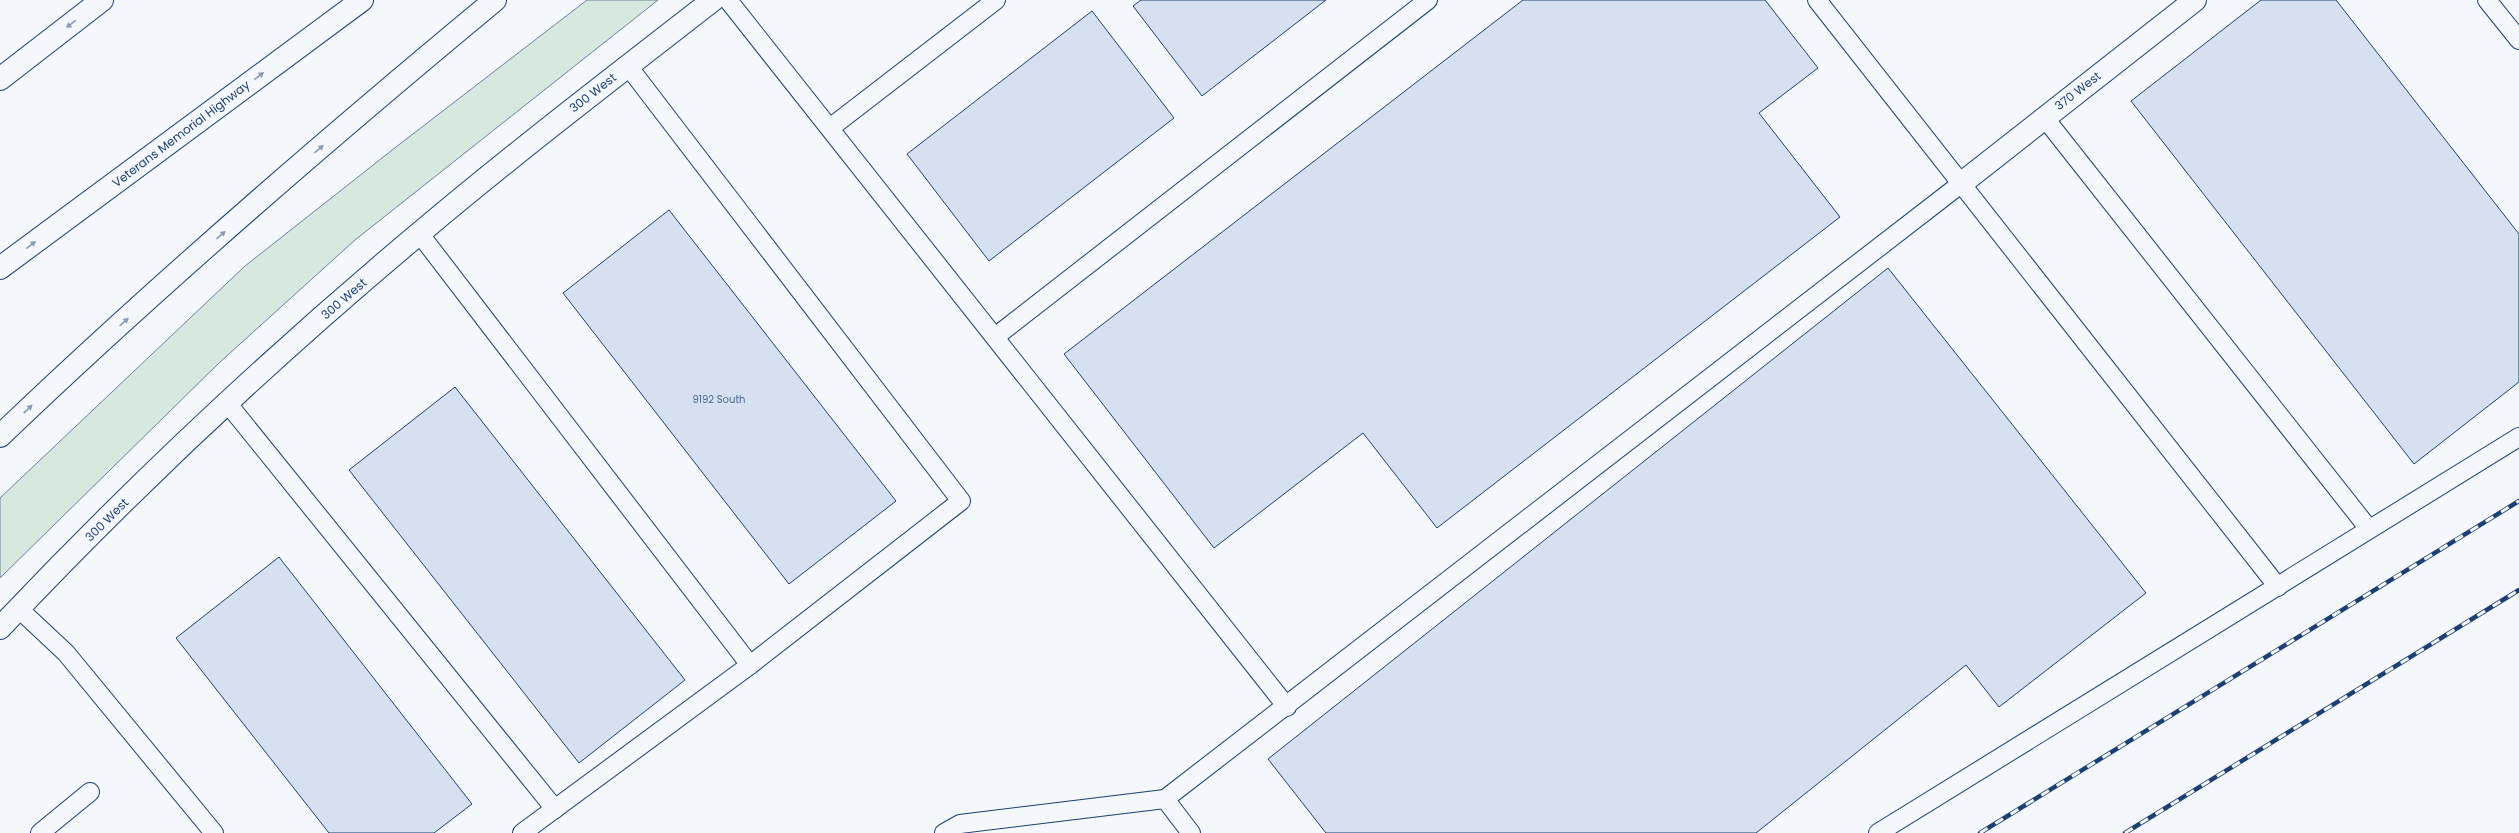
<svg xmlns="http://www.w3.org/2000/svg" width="2519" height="833" font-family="Poppins,sans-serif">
  <rect width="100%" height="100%" fill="#f4f7fb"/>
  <path fill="#d7e8df" stroke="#687fa3" d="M587,0H658L355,240L219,363L0,578V498L245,266L396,147Z"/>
  <g fill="#d5e0f0" stroke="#1d3f73">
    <path d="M1141,0H1326L1202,96L1133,6Z"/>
    <path d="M1523,0H1765L1818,68L1759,113L1840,217L1437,528L1363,433L1214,548L1064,354Z"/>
    <path d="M2261,0H2336L2519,234V382L2414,464L2131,101Z"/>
    <path d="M1092,11L1174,118L989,261L907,154Z"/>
    <path d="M669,210L896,501L789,584L563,293Z"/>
    <path d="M1888,268L2146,593L1999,707L1966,665L1756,833H1326L1268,759Z"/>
    <path d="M455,387L685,680L579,763L349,470Z"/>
    <path d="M279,557L472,804L434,833H329L176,638Z"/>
  </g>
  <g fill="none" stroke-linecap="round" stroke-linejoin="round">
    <g stroke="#1d3f73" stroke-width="20">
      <g id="lane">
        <path d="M728,0L1287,707"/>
        <path d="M1817,0L2278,587"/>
        <path d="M2487,0L2519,40"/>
        <path d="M2044,117L2369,529"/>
        <path d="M830,128L996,0"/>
        <path d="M419,233L750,665L961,501L628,66"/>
        <path d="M995,337L1428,0"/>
        <path d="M228,404L555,809"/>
        <path d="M18,608L66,653L214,833"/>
        <path d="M1165,799L1962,183"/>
        <path d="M40,833L90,792"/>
        <path d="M522,833L750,665"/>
        <path d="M944,833L960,824L1165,799L1191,833"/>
        <path d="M1878,833L2519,437"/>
      </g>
    </g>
    <g stroke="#1d3f73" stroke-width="24">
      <path id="street" d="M1962,183L2195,0"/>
    </g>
    <g stroke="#1d3f73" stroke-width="24">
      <path id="secondary" d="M0,628C132,488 274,355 421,232C516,152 615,76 713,0"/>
    </g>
    <g stroke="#1d3f73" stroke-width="24">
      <g id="highway">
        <path d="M0,79L102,0"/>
        <path d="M0,268L362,0"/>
        <path d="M0,436C159,284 326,140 495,0"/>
      </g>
    </g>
    <use href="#lane" stroke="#f4f7fb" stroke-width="18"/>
    <use href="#street" stroke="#f4f7fb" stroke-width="22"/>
    <use href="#secondary" stroke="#f4f7fb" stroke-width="22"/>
    <use href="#highway" stroke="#f4f7fb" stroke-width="22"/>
    <g stroke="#1d3f73" stroke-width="4.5">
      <g id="rail">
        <path d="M1980,833L2519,501"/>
        <path d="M2125,833L2519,590"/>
      </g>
    </g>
    <use href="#rail" stroke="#f4f7fb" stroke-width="3" stroke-dasharray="9" stroke-linecap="butt"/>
  </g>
  <defs><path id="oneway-solid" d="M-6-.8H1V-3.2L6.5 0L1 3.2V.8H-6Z"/></defs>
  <g fill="#889bb7">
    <use href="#oneway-solid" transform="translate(71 24) rotate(142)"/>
    <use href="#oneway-solid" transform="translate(259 76) rotate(-37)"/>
    <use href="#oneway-solid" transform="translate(319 149) rotate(-41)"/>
    <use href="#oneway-solid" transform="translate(221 235) rotate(-41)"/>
    <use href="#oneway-solid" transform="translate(31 245) rotate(-37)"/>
    <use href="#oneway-solid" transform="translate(124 322) rotate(-42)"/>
    <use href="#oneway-solid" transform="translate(28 409) rotate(-44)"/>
  </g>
  <g text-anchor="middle" stroke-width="3" stroke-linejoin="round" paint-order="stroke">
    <g font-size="10" fill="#4b6792">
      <text x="719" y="403">9192 South</text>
    </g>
    <g font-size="12" fill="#1d3f73" stroke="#f4f7fb">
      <text transform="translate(2078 91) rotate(-38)" y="4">370 West</text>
      <text transform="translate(593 93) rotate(-38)" y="4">300 West</text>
      <text transform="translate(181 134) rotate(-37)" y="4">Veterans Memorial Highway</text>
      <text transform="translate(344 299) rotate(-41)" y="4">300 West</text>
      <text transform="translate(107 520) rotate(-45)" y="4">300 West</text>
    </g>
  </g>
</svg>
